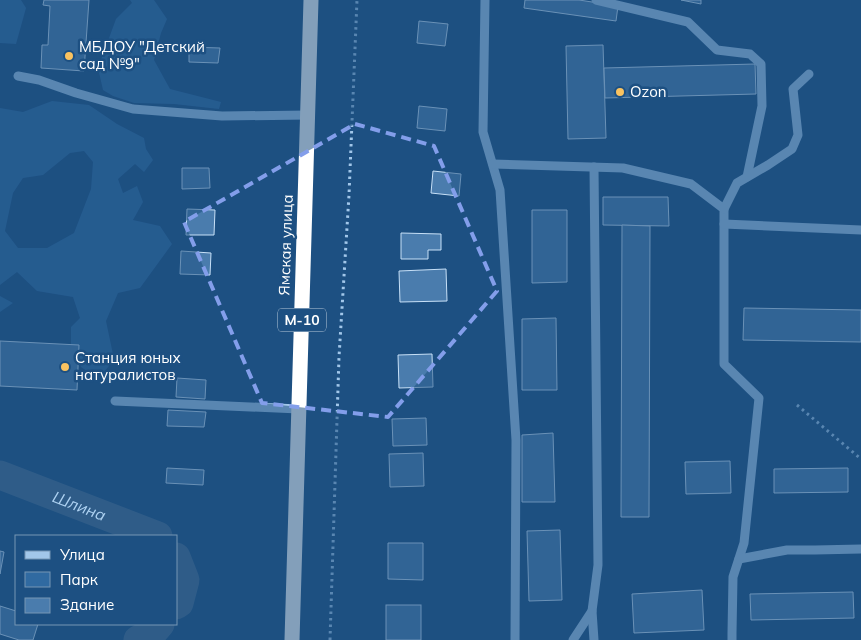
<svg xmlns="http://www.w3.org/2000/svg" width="861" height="640" font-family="Mulish,sans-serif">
  <rect width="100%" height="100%" fill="#1d5082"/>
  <g fill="#306aa1" fill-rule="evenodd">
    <path d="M0,0H21L26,8L16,44L0,43Z"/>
    <path d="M130,0H154L167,19L161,33L154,60L170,89L221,102L219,109L174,104L134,103L113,96L103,90L98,68L116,19L132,3Z"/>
    <path d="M52,101L89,105L117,124L144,138L146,149L153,160L144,172L135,164L118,179L123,193L137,186L143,202L133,220L160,226L172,244L140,288L118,293L106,321L114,359L99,379L81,367L71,345V327L80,318L73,297L37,291L17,272L0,285V108L23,112ZM84,151L93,162L91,189L74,233L47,248H18L5,231L13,193L23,178L43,175L70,153Z"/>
    <path d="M0,296L13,303L0,312Z"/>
  </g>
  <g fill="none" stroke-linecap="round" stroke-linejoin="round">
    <g stroke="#466c91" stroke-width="29">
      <path id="s1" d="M0,475L158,536"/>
      <path d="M176,557L185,580L179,603L176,605"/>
      <path d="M138,640L154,631L160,624"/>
    </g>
  </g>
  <g fill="#4a7cad" stroke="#c7e0f7">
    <path d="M44,0H89L84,71L41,68L42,45H48L50,6L43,5Z"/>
    <path d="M525,0H579L618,6L616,21L524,8Z"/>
    <path d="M681,0H701V4Z"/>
    <path d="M419,21L448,24L445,46L417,43Z"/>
    <path d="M603,45L606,138L568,139L566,46Z"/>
    <path d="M189,47L220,48L218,63L189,62Z"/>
    <path d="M755,64L756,94L605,98L604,68Z"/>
    <path d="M419,106L447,109L445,131L417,128Z"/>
    <path d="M182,168H209L210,188L182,189Z"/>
    <path d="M433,171L461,174L459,196L431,193Z"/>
    <path d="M603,197H668L669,226L603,225Z"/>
    <path d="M187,209L215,210L214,235H186Z"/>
    <path d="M532,210H567V282L532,283Z"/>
    <path d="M622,225L650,226L649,517H621Z"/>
    <path d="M401,233L441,234V250H428V259H401Z"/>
    <path d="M181,251L211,253L210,275L180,274Z"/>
    <path d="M446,269L447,301L400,302L399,271Z"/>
    <path d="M744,308L861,310V342L743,340Z"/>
    <path d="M556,318L557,390H522V319Z"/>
    <path d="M0,341L79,345L77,390L0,386Z"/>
    <path d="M432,354L433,387L399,388L398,355Z"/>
    <path d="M177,378L206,380L205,399L176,397Z"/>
    <path d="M168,410L206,412L204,427L167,426Z"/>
    <path d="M426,418L427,445L393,446L392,419Z"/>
    <path d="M553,433L555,502H522V435Z"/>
    <path d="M423,453L424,486L390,487L389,454Z"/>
    <path d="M730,461L731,493L686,494L685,462Z"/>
    <path d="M167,468L204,470L203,485L166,483Z"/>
    <path d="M848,468V492L774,493V469Z"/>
    <path d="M560,530L562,600L529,601L527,531Z"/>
    <path d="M388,543H423V580L388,579Z"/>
    <path d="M0,551L4,552L0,574Z"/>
    <path d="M702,590L704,630L634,633L632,594Z"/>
    <path d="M853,592L854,618L751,620L750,594Z"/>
    <rect x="386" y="605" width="35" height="35"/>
    <path d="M0,606L16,611V624H38L33,640H19L0,634Z"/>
  </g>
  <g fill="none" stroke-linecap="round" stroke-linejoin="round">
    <g stroke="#a2c7ea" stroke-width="3" stroke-dasharray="2.5 4" stroke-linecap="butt">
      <path d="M797,405L861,459"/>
      <path d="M330,640L339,357L349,195L357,0"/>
    </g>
    <g stroke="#a2c7ea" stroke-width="9">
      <path d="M485,0L483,132L500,190L516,440L515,640"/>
      <path d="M596,0L688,22L717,50L750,54L761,64L762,106L747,177"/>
      <path d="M18,76L39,80L76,93L133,109L222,116L308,115"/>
      <path d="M493,164L623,168L691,184L724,209V364L759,398L744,543L733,577L732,633V640"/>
      <path d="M724,209L737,183L768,165L792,149L798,135L793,89L809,74"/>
      <path d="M724,224L861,230"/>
      <path d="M115,401L299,409"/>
      <path d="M739,559L787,550H815L861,549"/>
      <path d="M592,611L594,640"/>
      <path d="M573,640L592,611L598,565L594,167"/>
    </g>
    <path stroke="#fff" stroke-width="15" d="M292,640L311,0"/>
  </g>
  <path d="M0 0H861V640H0ZM355,124L434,146L497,291L388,417L262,403L184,222Z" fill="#1d5082" fill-opacity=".55" fill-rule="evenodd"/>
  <path fill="none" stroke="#839eea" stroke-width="4" stroke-dasharray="10 6" stroke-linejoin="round" d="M355,124L434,146L497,291L388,417L262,403L184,222Z"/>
  <g fill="#fac360" stroke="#1d5082" stroke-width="2">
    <circle cx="69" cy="56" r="5"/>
    <circle cx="620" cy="92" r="5"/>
    <circle cx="65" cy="367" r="5"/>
  </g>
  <g text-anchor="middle" stroke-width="5" stroke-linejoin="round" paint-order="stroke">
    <rect fill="#1d5082" stroke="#bbcada" stroke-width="1" x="278" y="308.5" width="48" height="23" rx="4"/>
    <g font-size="14" font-weight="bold" fill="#fff">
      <text x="302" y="325">М-10</text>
    </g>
    <g font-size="15" fill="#fff" stroke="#1d5082" text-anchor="start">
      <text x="79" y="52">МБДОУ "Детский<tspan x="79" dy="17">сад №9"</tspan></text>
      <text x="630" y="97">Ozon</text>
      <text x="75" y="363">Станция юных<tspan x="75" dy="17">натуралистов</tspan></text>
    </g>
    <g font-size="15" fill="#fff" stroke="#1d5082">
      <text transform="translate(286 245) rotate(-88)" y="5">Ямская улица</text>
    </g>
    <g font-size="16" font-style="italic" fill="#add1f1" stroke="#1d5082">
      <text dy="6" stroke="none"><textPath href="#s1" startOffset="85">Шлина</textPath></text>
    </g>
  </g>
  <rect x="15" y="535" width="162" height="90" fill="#1d5082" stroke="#7796b4"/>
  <rect x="25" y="551" width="25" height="8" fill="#a2c7ea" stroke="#7796b4"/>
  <text x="60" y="560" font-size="15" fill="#ffffff">Улица</text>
  <rect x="25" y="572" width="25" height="15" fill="#306aa1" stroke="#7796b4"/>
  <text x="60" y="585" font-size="15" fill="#ffffff">Парк</text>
  <rect x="25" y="598" width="25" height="15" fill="#4a7cad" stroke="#7796b4"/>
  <text x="60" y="610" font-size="15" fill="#ffffff">Здание</text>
</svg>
